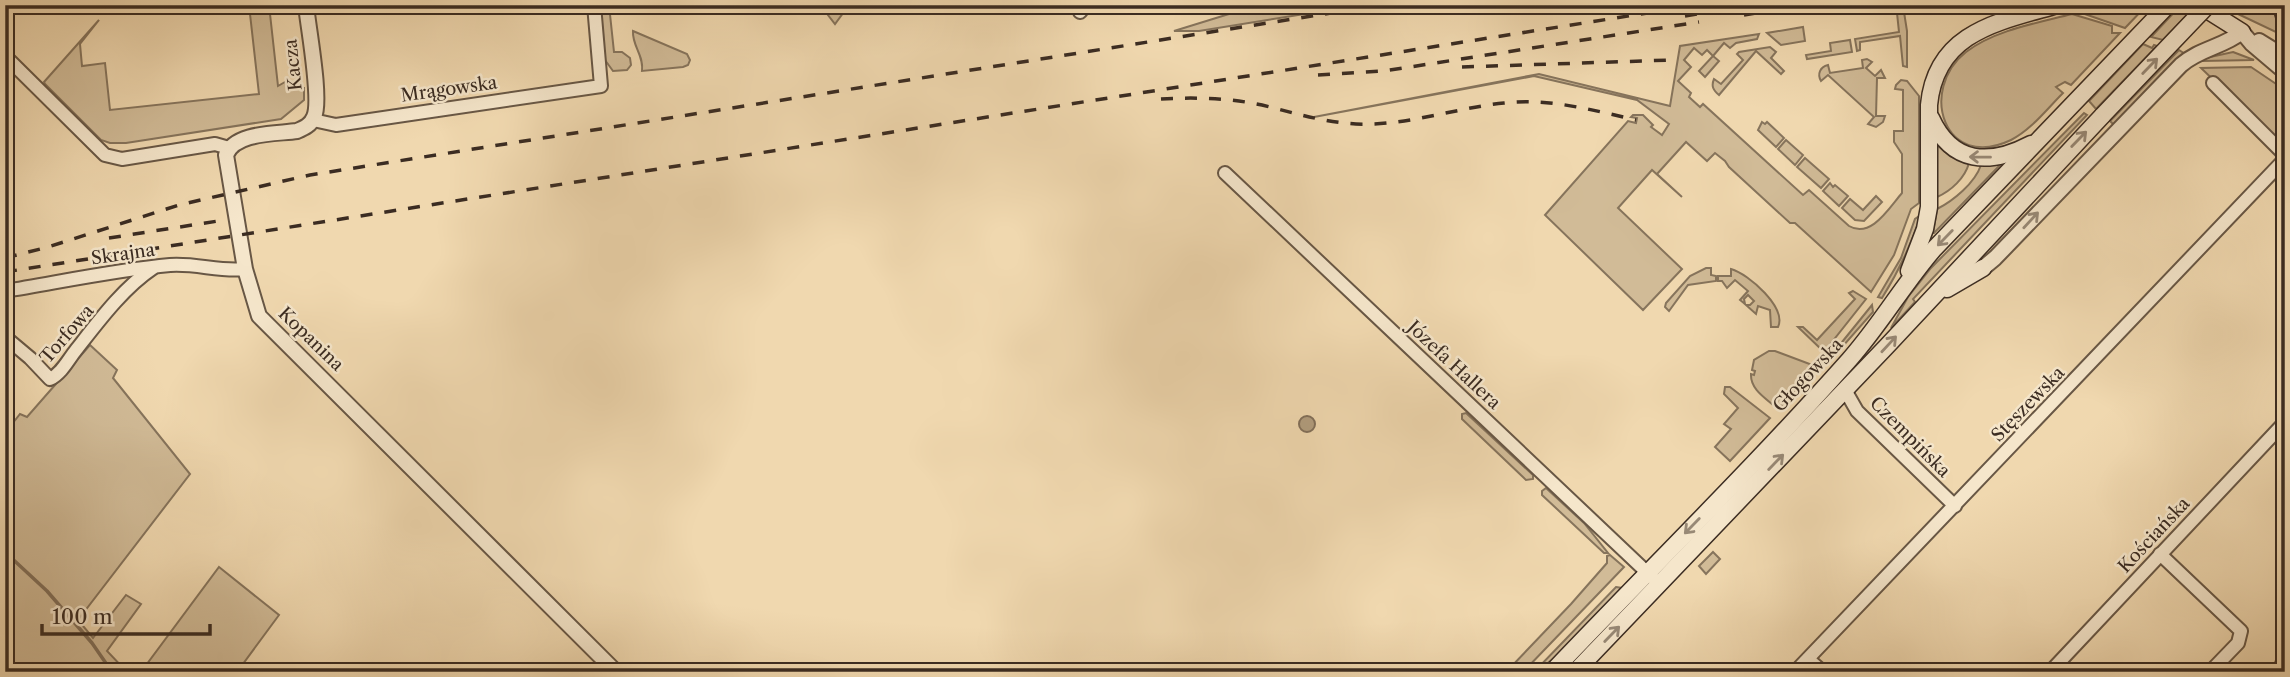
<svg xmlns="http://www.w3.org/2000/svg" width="2290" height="677" font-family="'Libre Caslon Text',serif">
  <rect width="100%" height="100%" fill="#f0d8af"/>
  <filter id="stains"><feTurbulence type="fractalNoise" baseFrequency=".00286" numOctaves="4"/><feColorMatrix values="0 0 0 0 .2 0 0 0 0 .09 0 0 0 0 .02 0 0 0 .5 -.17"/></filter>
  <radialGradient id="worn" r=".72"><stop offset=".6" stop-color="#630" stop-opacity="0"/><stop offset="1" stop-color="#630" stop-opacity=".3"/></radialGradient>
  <g fill="#d1bb97" stroke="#86745c" stroke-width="2">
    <path d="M249,5H269L278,86L285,82L304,88V100L281,119L126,143H110L101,140L45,84L44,82L99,20L80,44L82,66L105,63L110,110L259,94Z"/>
    <path d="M599,5H609L614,52H622L630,58L631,65L627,70L613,71L605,60Z"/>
    <path d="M831,5H849L835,24L828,15Z"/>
    <path d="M1258,5H1361L1199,31H1174Z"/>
    <path d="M2096,5H2147L2125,28L2073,10Z"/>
    <path d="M2181,5L2191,11L2163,40L2151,37Z"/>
    <path d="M2242,5H2285V25L2280,34L2236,13Z"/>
    <path d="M1904,12L1907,31V67L1903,66L1900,36L1860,42V50L1857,51L1855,39L1899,32L1897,13Z"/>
    <path d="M2072,14L2112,26V33H2120L2071,85L2065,82L2056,87L2063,93C2047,109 2031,130 2011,140C1944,172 1918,90 1966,52C1995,30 2037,23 2072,14Z"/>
    <path d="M1803,27L1805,41L1781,45L1767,33Z"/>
    <path d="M633,31L687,54L690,60L688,65L683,67L642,71C644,55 632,46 633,31Z"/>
    <path d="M1759,34L1757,39L1736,43L1730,48L1724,43L1713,56L1719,61L1705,77L1699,71L1713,56L1707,50L1702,55L1694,48L1684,60L1691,67L1678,81L1691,93L1689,97L1700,107L1703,104L1803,195L1809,190L1849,226C1871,239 1889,208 1902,193V154L1894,142V131H1903V90L1895,89L1896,85L1901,80L1907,81L1919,96V203L1911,209L1894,255L1871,292L1795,223H1790L1729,167L1725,161L1715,153L1707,161L1686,142L1657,174L1682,197L1652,170L1618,208L1682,269L1643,310L1545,215L1628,121L1636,123L1637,118L1631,117L1633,115H1643L1653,125L1651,127L1662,135L1669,124L1637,100L1534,76L1314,117L1539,74L1670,106L1680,46Z"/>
    <path d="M1850,40L1852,52L1807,59L1806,55L1831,51L1830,43Z"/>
    <path d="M2143,44L2152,48L2154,45L2157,46L2096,109L2089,101Z"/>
    <path d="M1770,47L1776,52L1771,58L1784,71L1781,74L1756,51L1719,95C1713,90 1711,86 1714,79L1721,84L1743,60L1737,54L1739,52Z"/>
    <path d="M2179,50L2185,54L2114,125L2110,121Z"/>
    <path d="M2233,52L2254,60L2202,61L2201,59Z"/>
    <path d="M1867,59L1872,62L1866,68L1875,76L1881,70L1885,78H1877L1876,116H1885L1883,122L1876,127L1868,124L1874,117L1828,75L1821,81C1817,74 1820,67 1828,65L1830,73L1863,68L1862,60Z"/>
    <path d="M2251,67L2285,90V137L2279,143L2201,68Z"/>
    <path d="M2084,113L2087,115L1913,299L1915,302L1891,328L1908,297L1931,268Z"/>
    <path d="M1762,122L1765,124L1767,122L1784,138L1776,147L1758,130Z"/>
    <path d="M1786,140L1803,155L1795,165L1778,149Z"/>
    <path d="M1936,144L1950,156L1969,163C1965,178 1951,191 1937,197Z"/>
    <path d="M1805,158L1829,179L1821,188L1797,167Z"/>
    <path d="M2002,163L1934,233H1933L1937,209C1953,201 1975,183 1981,165Z"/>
    <path d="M1830,183L1833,187L1835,185L1848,196L1839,206L1823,191Z"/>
    <path d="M1876,196L1882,202L1864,221L1855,220L1842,208L1850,199L1863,210Z"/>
    <path d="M1921,215C1911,245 1899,271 1882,298L1878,297L1901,258L1915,219Z"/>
    <path d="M1706,268H1711V275L1716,276V281L1688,285L1669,311L1665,307L1666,303L1690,276Z"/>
    <path d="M1731,269C1749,274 1787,308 1778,327H1771L1770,310L1758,306L1756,314L1746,305H1750L1754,301L1748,295L1744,299L1745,304L1740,300L1748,291L1735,280L1727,288L1722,281H1718V276H1731Z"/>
    <path d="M1853,291L1866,299L1824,352L1798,327H1803L1817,340L1855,299L1849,293Z"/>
    <path d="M1872,305L1873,312L1843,346L1834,352Z"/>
    <path d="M90,345L117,370L113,378L190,474L78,620L93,638L126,595L141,604L107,651L127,672H5V433L20,414L27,417Z"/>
    <path d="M1769,351H1775L1815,366L1804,382L1801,380L1802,384L1778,409C1767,399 1750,390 1751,374L1754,375L1755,371L1752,370L1754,360Z"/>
    <path d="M1725,387H1730L1770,418L1730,461L1715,447L1731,429L1724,424L1738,408L1724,394Z"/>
    <path d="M1466,413L1533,475V479L1526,480L1462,419V414Z"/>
    <path d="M1546,488L1584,523L1608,553H1604L1542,495V491Z"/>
    <path d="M1713,552L1720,559L1706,574L1699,566Z"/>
    <path d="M1610,555L1624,567L1523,672H1512L1509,669L1571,604L1607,563V556Z"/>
    <path d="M219,567L279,615L237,672H141Z"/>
    <path d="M1616,587L1622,588L1559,654L1537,672H1534Z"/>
  </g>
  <circle fill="#b29e7f" stroke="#82705a" stroke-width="2" cx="1307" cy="424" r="8"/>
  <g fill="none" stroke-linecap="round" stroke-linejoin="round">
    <path stroke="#82705a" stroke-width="3.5" d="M5,552L47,591L92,643L112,672"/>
    <g stroke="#685745" stroke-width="16">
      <g id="minor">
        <path d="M1080,12L1086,5"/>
        <path d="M5,56L105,155L122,159L215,144L229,148"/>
        <path d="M2213,83L2285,155"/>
        <path d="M313,120L336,125L601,86L594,5"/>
        <path d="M1225,173L1654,579"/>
        <path d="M5,291C60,282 115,270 170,265C196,263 220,272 245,269"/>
        <path d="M5,337L30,358L50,379C62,373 68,360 76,350C98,322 123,288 153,268"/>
        <path d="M1845,390L1857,411L1955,506"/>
        <path d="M2160,554L2241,631L2238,643L2210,672"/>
        <path d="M1808,659L1823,672"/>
        <path d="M1795,672L2285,159"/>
        <path d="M2050,672L2285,422"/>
      </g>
    </g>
    <g stroke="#685745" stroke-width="18">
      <g id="tertiary">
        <path d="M306,5C308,27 322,100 314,117C311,125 304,128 297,131C276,134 235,132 226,155L245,269L259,316L616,672"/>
        <path d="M2242,32L2252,44L2285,72"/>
        <path d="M2259,41L2285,57"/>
        <path d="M1983,268L1995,258L2181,65C2199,49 2223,47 2242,32"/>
        <path d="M2280,672L2285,659"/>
      </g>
    </g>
    <g stroke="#3b2c22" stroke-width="19">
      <g id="secondary">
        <path d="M2199,5L2242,32"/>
        <path d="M2281,5L2285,19"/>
        <path d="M1931,118C1952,164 1989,166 2031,144"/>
        <path d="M1909,271L1925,229L1929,207V105C1936,32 1998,22 2057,5"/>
        <path d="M1947,289L1983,268"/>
        <path d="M1552,672C1651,568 1754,467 1849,360C1880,325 1903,285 1933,250L2168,5"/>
        <path d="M1575,672L1887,346L2103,115"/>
      </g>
    </g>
    <use href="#minor" stroke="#f5e6cb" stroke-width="12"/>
    <use href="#tertiary" stroke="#f5e6cb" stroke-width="14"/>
    <use href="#secondary" stroke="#f5e6cb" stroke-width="16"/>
    <g stroke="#3b2c22" stroke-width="3.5" stroke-dasharray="12 12" stroke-linecap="butt">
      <path d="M1744,15L1805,5"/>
      <path d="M1685,16L1755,5"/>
      <path d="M1462,67L1672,60"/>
      <path d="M1318,75L1384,71L1699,22"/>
      <path d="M1161,99C1195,97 1229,98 1262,105C1294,113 1323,122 1356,124C1407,126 1455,108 1504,103C1550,98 1592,110 1636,120"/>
      <path d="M109,238L218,221"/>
      <path d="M5,258L48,247L179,205L310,175L1381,5"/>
      <path d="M5,272L1698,5"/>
    </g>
    <g stroke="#3b2c22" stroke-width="19" stroke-linecap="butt">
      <path id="secondary-bridge" d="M2103,115L2208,5"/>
    </g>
    <use href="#secondary-bridge" stroke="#f5e6cb" stroke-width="16"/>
  </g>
  <defs><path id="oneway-shaft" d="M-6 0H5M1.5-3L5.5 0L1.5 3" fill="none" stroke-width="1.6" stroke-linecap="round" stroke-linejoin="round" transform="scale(1.75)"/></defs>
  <g stroke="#988976">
    <use href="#oneway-shaft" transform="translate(2150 66) rotate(-46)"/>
    <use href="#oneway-shaft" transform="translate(2079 139) rotate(-46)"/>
    <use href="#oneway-shaft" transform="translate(1980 157) rotate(-179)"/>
    <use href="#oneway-shaft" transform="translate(2031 220) rotate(-47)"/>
    <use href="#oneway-shaft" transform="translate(1945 238) rotate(134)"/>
    <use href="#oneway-shaft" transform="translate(1889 344) rotate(-47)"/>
    <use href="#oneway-shaft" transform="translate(1776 462) rotate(-46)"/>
    <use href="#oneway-shaft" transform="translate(1692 526) rotate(134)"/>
    <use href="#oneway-shaft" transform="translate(1612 634) rotate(-46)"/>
  </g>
  <g text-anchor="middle" stroke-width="5" stroke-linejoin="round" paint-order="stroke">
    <g font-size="18" fill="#3b2c22" stroke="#f5e6cb">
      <text transform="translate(293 65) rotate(-96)" y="6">Kacza</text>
      <text transform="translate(449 89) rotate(-8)" y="6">Mrągowska</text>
      <text transform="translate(123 254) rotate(-8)" y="6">Skrajna</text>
      <text transform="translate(67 334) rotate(-49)" y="6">Torfowa</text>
      <text transform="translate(311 339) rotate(44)" y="6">Kopanina</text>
      <text transform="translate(1454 365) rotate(43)" y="6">Józefa Hallera</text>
      <text transform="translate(1808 375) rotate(-47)" y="6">Głogowska</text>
      <text transform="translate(2028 404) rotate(-46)" y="6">Stęszewska</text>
      <text transform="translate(1910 437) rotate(45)" y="6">Czempińska</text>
      <text transform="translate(2154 535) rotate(-47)" y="6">Kościańska</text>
    </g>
  </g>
  <rect width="2290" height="677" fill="none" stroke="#f0d8af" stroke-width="28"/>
  <rect x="7" y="7" width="2276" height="663" fill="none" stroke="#3b2c22" stroke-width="3.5"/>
  <rect x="14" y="14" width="2262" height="649" fill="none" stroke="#3b2c22" stroke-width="2"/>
  <path d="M42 624v10h168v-10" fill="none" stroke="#3b2c22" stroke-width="3.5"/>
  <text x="52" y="624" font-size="21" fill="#3b2c22" stroke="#f5e6cb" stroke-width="5" paint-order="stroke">100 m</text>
  <rect width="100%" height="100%" filter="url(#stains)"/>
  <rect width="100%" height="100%" fill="url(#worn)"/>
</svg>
